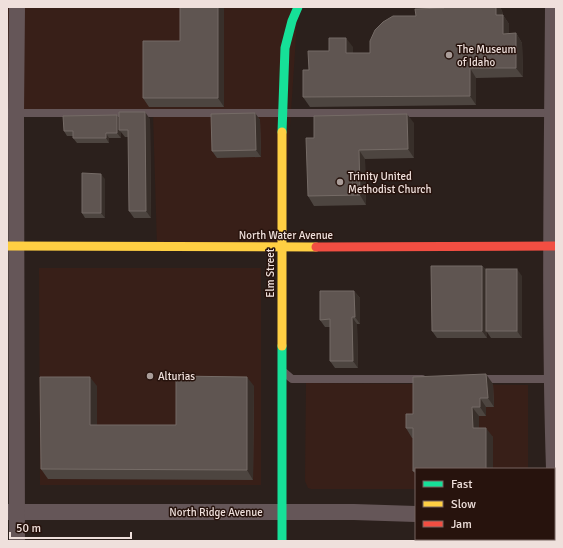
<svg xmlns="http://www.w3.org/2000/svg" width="563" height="548" font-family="Signika,sans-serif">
  <rect width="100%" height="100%" fill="#2b201c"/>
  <g fill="#381f18">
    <path d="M7,7H298L282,247L157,246L153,113H7Z"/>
    <path d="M39,268H261V485H40Z"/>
    <path d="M306,383L528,385V469H416V489H311L308,488L305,481Z"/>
  </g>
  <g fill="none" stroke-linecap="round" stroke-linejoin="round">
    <g stroke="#655658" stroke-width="8">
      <path d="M7,113H554"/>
      <path d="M285,373L292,379H422"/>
      <path d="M479,379H554"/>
    </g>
    <g stroke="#655658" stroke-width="16">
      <path d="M553,7C552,161 549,315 554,469"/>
      <path d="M554,483V495"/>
      <path d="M8,512H354L416,514"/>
      <path d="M554,512H556"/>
      <path d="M17,541L16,113L17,7"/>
      <path d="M552,541V539"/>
    </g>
    <g stroke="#16e098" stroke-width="9">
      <path d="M282,132L285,48L292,21L298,7"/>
      <path d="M282,346V541"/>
    </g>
    <g stroke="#ffcf43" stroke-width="9">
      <path d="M282,132V346"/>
      <path d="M7,246L316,247"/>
    </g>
    <path stroke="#f24e42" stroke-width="9" d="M316,247L556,246"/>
  </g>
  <g fill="#4d4540">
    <path d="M180,7H224V107H149L143,98L180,41Z"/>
    <path d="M444,7H500L502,11L503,15L509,24V34L516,33L522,43L523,77L476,78V105L310,107L303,97L309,70L329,51L353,47V53H370L416,16L444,8Z"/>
    <path d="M255,113L260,120L261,157L217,158L212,151Z"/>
    <path d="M119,119H150L151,218H134L129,211L128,137H125L121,132V138H109V143H77L73,138V136H67L64,131Z"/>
    <path d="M414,123V158L365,159L366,205L314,206L308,196L314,138Z"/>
    <path d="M105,179V218H85L82,213Z"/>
    <path d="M482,266L486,270L522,276V338H491L487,332V338H437L432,331Z"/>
    <path d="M354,291L360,298V324H357L358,368H335L330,361V327H325L320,320Z"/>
    <path d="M493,384L494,407H486V416H479V428L493,437V469H416V474L413,471V438H412L406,428L413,414Z"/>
    <path d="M97,386V425H176L254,386L253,480L48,479L41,469Z"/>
  </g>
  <g fill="#382f2a">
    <path d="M218,7H224V107L218,98Z"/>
    <path d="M496,7H500L502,11L503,15L509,24V43L503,34L496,15Z"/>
    <path d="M516,33L522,43L523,77L516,68Z"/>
    <path d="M346,38L353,47V62L346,53Z"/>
    <path d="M470,68L476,78V105L470,96Z"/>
    <path d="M145,112L150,119L151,218L146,211Z"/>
    <path d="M255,113L260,120L261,157L256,150Z"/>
    <path d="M407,114L414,123V158L408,149Z"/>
    <path d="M117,115L120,120L119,130L121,132V138L117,133Z"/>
    <path d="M106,133L109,138V143L106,138Z"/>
    <path d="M359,150L365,159L366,205L360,195Z"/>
    <path d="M101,174L105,179V218L101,213Z"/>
    <path d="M482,266L488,273L486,331L487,332V338L482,331Z"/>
    <path d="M517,269L522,276V338L517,331Z"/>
    <path d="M354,291L360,298V324L355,317Z"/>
    <path d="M352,317L357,324L358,368L353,361Z"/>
    <path d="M486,374L493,384L494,407L488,398Z"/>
    <path d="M90,377L97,386V435L90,425Z"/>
    <path d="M247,377L254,386L253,480L247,470Z"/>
    <path d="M480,398L486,407V416L480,407Z"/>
    <path d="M472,407L479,416V438L473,428Z"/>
    <path d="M486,428L493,437V469H486Z"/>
  </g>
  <g fill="#5f5551" stroke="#756b66">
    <path d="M180,7H218V98H143V41H180Z"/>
    <path d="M444,7H496V15H503V34L516,33V68H470V96L303,97V70H309L308,51H329V38H346V53H370V41L375,30L383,22L393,16H416L415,9L444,8Z"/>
    <path d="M119,112H145L146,211H129L128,130H119Z"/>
    <path d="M255,113L256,150L212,151L211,114Z"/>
    <path d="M407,114L408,149L359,150L360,195L308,196L306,138H314V116Z"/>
    <path d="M117,115V133H106V138H73V131H64L63,116Z"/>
    <path d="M82,173L101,174V213H82Z"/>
    <path d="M431,266H482V331H432Z"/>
    <rect x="486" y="269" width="31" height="62"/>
    <path d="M320,291H354L355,317H352L353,361H330V319L320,320Z"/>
    <path d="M486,374L488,398H480V407H472L473,428H486V469H416V471H413V428H406V414H413V377Z"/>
    <path d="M176,376L247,377V470L41,469L40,377H90V425H176Z"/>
  </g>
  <g fill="#aa9d99" stroke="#27130d" stroke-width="1.5">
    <circle cx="449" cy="55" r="4"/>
    <circle cx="340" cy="182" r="4"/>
    <circle cx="150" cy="376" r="4"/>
  </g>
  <g text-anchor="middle" stroke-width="3" stroke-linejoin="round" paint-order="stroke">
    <g font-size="11" fill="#efe0dc" stroke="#27130d" text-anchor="start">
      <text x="457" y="53">The Museum<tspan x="457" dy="13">of Idaho</tspan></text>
      <text x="348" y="180">Trinity United<tspan x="348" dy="13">Methodist Church</tspan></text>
      <text x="158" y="380">Alturias</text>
    </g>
    <g font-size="11" fill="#efe0dc" stroke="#27130d">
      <text x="286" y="239">North Water Avenue</text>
      <text transform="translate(270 273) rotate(-90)" y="4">Elm Street</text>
      <text x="216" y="516">North Ridge Avenue</text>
    </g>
  </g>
  <rect width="563" height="548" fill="none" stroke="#efe0dc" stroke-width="16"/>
  <rect x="415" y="468" width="140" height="72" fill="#27130d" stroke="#776560"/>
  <rect x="423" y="481" width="20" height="6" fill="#16e098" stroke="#776560"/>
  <text x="451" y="488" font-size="12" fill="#efe0dc">Fast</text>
  <rect x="423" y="501" width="20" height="6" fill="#ffcf43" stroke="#776560"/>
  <text x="451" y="508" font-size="12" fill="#efe0dc">Slow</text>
  <rect x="423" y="521" width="20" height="6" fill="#f24e42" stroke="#776560"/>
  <text x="451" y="528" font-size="12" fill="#efe0dc">Jam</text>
  <path d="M10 532v6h121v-6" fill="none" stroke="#efe0dc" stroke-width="2"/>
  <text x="16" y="532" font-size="12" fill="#efe0dc" stroke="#27130d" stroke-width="3" paint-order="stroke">50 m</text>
</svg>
